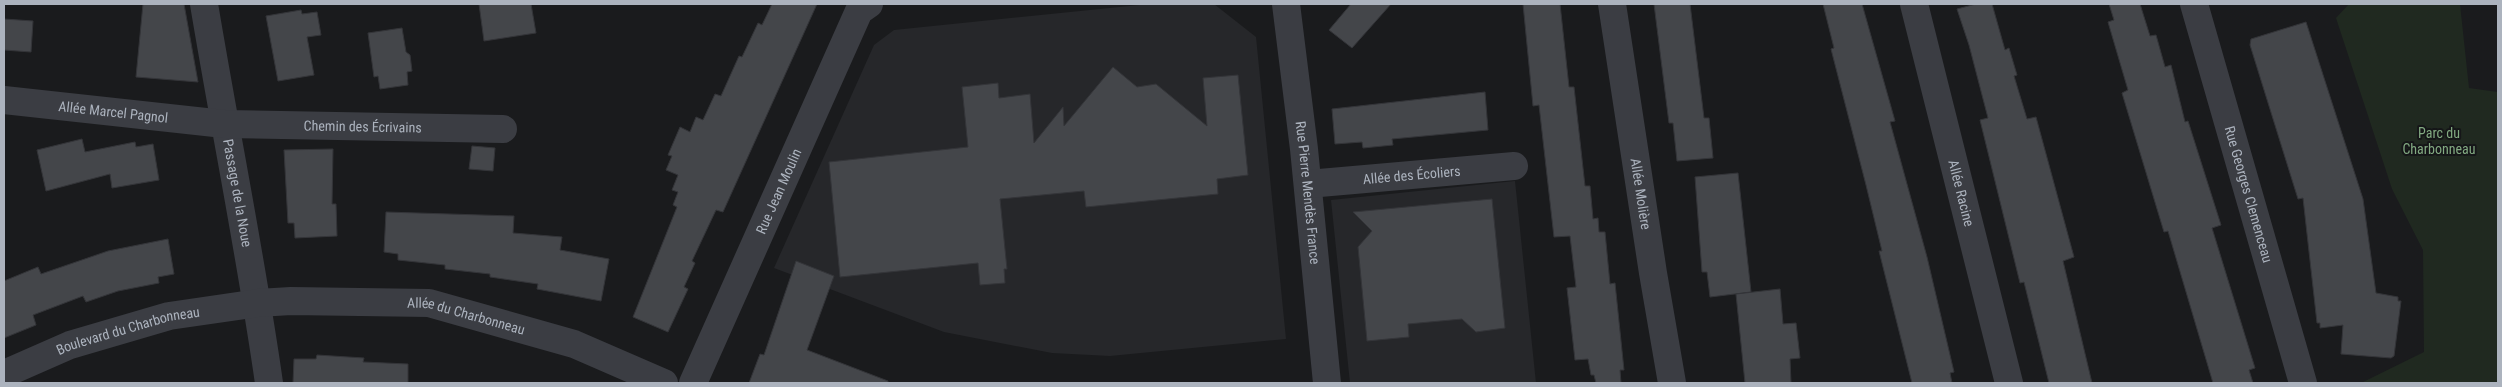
<svg xmlns="http://www.w3.org/2000/svg" width="2502" height="387" font-family="'Roboto Condensed',sans-serif">
  <rect width="100%" height="100%" fill="#1a1b1d"/>
  <g fill="#26272a">
    <path d="M1149,4H1214L1256,37L1286,339L1110,356L1052,353L944,332L774,268L874,45L894,30Z"/>
    <path d="M1515,181L1536,383H1350L1331,200Z"/>
  </g>
  <path fill="#202920" d="M2349,4H2460L2469,88L2498,92V383H2361L2424,352L2423,250L2392,189L2336,18Z"/>
  <g fill="#44464a" stroke="#343539">
    <path d="M143,4H184L198,82L136,77Z"/>
    <path d="M479,4H531L536,33L484,41Z"/>
    <path d="M772,4H817L723,212L716,210L692,261L695,263L684,287L688,289L668,332L633,317L677,207L673,205L678,192L672,190L678,175L666,170L672,156L668,155L680,127L690,132L696,117L703,120L715,94L721,96L739,56L742,57L758,23L762,25Z"/>
    <path d="M1351,4H1391L1352,48L1329,30Z"/>
    <path d="M1523,4H1560L1569,87H1574L1585,186H1590L1593,219L1598,218L1599,232H1605L1610,284L1615,283L1624,370H1620L1621,383H1596L1594,375H1591L1588,359L1575,360L1567,288L1576,287L1570,236L1554,237L1539,105L1533,106Z"/>
    <path d="M1654,4H1690L1704,118H1709L1713,158L1677,161L1673,123H1669Z"/>
    <path d="M1823,4H1862L1895,121L1890,122L1927,257L1954,372L1950,373L1952,383H1912L1879,251H1882L1866,185L1831,49L1834,48Z"/>
    <path d="M1976,4H1992L2005,50L2009,48L2017,75L2014,76L2027,119L2036,117L2074,257L2063,261L2092,383H2049L2024,282L2020,283L1980,120L1988,118L1969,45L1957,9Z"/>
    <path d="M2109,4H2140L2150,36L2156,35L2165,67L2171,65L2185,122L2188,121L2221,225L2212,228L2255,368L2249,370L2253,383H2213L2168,231L2164,232L2122,93L2128,90L2108,22L2114,20Z"/>
    <path d="M301,10L302,14L317,12L321,35L307,37L314,75L278,81L266,16Z"/>
    <path d="M4,19L33,21L31,52L4,50Z"/>
    <path d="M2306,22L2363,199L2376,293L2398,297V301H2401L2394,356L2391,358L2341,354L2343,325L2320,328V323H2317L2303,198L2298,199L2250,45L2251,39Z"/>
    <path d="M402,28L406,52L410,55L412,71L407,72L408,85L380,89L378,76L374,77L368,33Z"/>
    <path d="M1113,67L1137,87L1156,84L1207,126L1203,78L1238,75L1248,175L1217,179L1218,194L1086,207L1084,191L1000,199L1007,269H1004L1005,283L980,285L978,263L840,277L829,162L968,147L962,87L998,83L999,98L1030,94L1034,143L1063,107L1064,126Z"/>
    <path d="M1485,92L1488,130L1392,139L1393,145L1363,148L1362,142L1335,144L1332,109Z"/>
    <path d="M82,139L85,152L135,142L136,147L153,144L159,180L112,188L110,174L46,191L37,150Z"/>
    <path d="M472,146L495,148L493,171L469,169Z"/>
    <path d="M333,149L332,204H336L337,236L295,238L294,223H288L284,150Z"/>
    <path d="M1738,173L1751,292L1710,297L1707,272H1702L1695,177Z"/>
    <path d="M1492,199L1505,328L1476,332L1462,319L1408,324L1409,337L1367,341L1358,247L1372,231L1353,212Z"/>
    <path d="M386,212L514,216L513,233L562,237L560,250L609,259L601,301L537,289L538,284L490,277V274L445,269V265L398,260V254L384,252Z"/>
    <path d="M168,239L174,274L158,277L159,283L118,291L86,302L83,296L33,315L36,325L4,338V281L38,267L41,274L108,251Z"/>
    <path d="M796,261L834,276L807,350L888,381V383H749L760,354L764,355Z"/>
    <path d="M1780,289L1783,324L1796,323L1800,358L1790,359L1791,383H1745L1736,294Z"/>
    <path d="M317,355L364,358L363,362L408,364V383H293L294,359H316Z"/>
  </g>
  <g fill="none" stroke-linecap="round" stroke-linejoin="round">
    <g stroke="#3b3d43" stroke-width="28">
      <path id="s1" d="M204,4C225,130 251,256 269,383"/>
      <path id="s2" d="M1286,4L1304,149L1327,383"/>
      <path id="s3" d="M1612,4L1653,273L1672,383"/>
      <path id="s4" d="M1914,4L2009,383"/>
      <path id="s5" d="M2194,4L2303,383"/>
      <path id="s6" d="M4,100L224,124L503,129"/>
      <path id="s7" d="M1308,184L1514,166"/>
      <path id="s8" d="M4,374L70,345L169,316L258,303L291,301L429,303L574,344L664,383"/>
      <path id="s9" d="M693,383L859,11L869,4"/>
    </g>
  </g>
  <g text-anchor="middle" stroke-width="4" stroke-linejoin="round" paint-order="stroke">
    <g font-size="14" fill="#acb3be" stroke="#151618">
      <text dy="5" stroke="none"><textPath href="#s6" startOffset="110">Allée Marcel Pagnol</textPath></text>
      <text dy="5" stroke="none"><textPath href="#s6" startOffset="360">Chemin des Écrivains</textPath></text>
      <text dy="5" stroke="none"><textPath href="#s7" startOffset="104">Allée des Écoliers</textPath></text>
      <text dy="5" stroke="none"><textPath href="#s9" startOffset="210">Rue Jean Moulin</textPath></text>
      <text dy="5" stroke="none"><textPath href="#s1" startOffset="192">Passage de la Noue</textPath></text>
      <text dy="5" stroke="none"><textPath href="#s2" startOffset="190">Rue Pierre Mendès France</textPath></text>
      <text dy="5" stroke="none"><textPath href="#s5" startOffset="198">Rue Georges Clemenceau</textPath></text>
      <text dy="5" stroke="none"><textPath href="#s3" startOffset="192">Allée Molière</textPath></text>
      <text dy="5" stroke="none"><textPath href="#s4" startOffset="195">Allée Racine</textPath></text>
      <text dy="5" stroke="none"><textPath href="#s8" startOffset="475">Allée du Charbonneau</textPath></text>
      <text dy="5" stroke="none"><textPath href="#s8" startOffset="132">Boulevard du Charbonneau</textPath></text>
    </g>
    <g font-size="14" fill="#83aa82" stroke="#151618">
      <text x="2439" y="138">Parc du<tspan x="2439" dy="16">Charbonneau</tspan></text>
    </g>
  </g>
  <rect width="2502" height="387" fill="none" stroke="#acb3be" stroke-width="10"/>
</svg>
